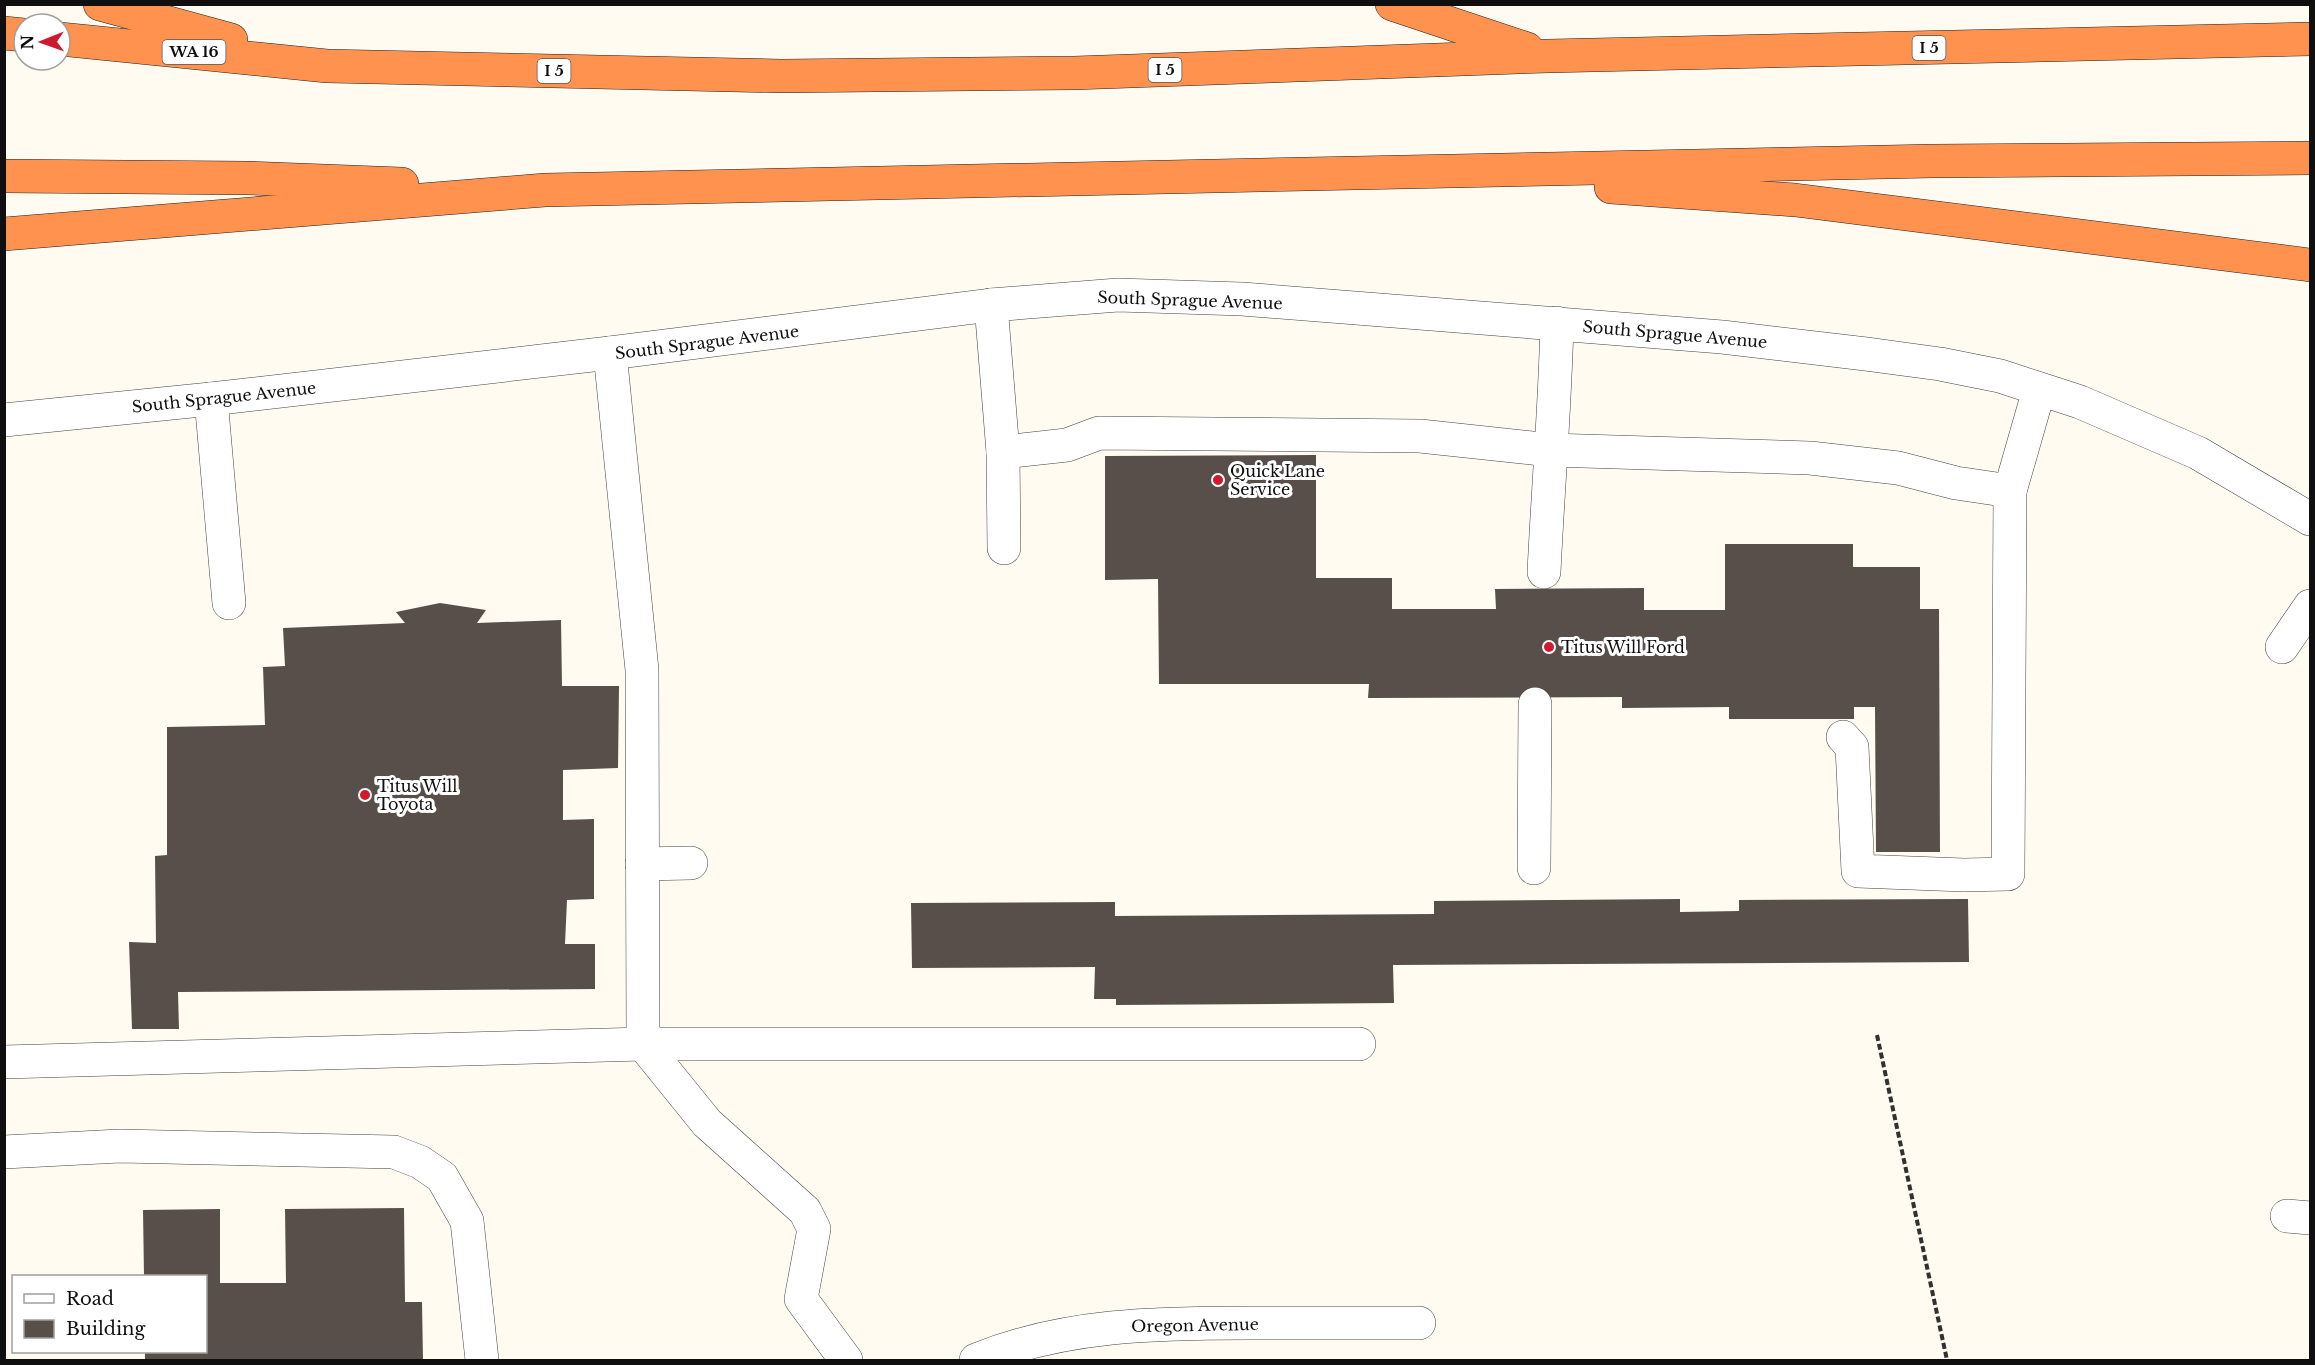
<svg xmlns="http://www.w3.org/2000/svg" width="2315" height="1365" font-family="'Libre Baskerville',serif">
  <rect width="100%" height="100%" fill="#fffbf1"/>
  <g fill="#594f4a">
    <path d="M1316,455V578H1392V609H1496L1495,589L1644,588V610H1725V544H1853V567H1920V609H1939L1940,852H1876L1875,707H1854V719H1729V707L1622,708V697L1368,698L1369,684H1159L1158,579L1105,580V456Z"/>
    <path d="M440,603L486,610L477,623L561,620L562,686H619L618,768L563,770V820L594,819V899L567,900L565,944H595V989L178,992L179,1029H132L129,942L156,943L155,856L167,855V727L265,725L263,667L285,666L283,628L405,623L396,612Z"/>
    <path d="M1680,899V912L1739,911V900L1968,899L1969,962L1393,965L1394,1003L1116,1005V999H1094L1095,967L912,968L911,903L1115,902V916L1434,914V901Z"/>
    <path d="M404,1208L405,1302H422L423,1360H145V1352H206V1276H144L143,1210L220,1209V1283H286L285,1209Z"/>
  </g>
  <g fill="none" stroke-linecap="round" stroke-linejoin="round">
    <g stroke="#424242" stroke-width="34">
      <g id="minor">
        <path d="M991,305L1003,452L1004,548"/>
        <path d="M211,399L229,603"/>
        <path d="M4,420L211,399L610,353L991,305L1118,295L1242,299L1722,337L1866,354L1940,364L2000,376L2080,402L2198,453L2310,519"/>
        <path d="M1003,452L1067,445L1099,433L1420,436L1550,450L1810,458L1898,468L1956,483L2010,491"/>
        <path d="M1544,572C1548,489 1555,406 1557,323"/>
        <path d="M2282,647L2310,606"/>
        <path d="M1843,737L1852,747L1858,871L1964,875L2008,874L2010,491L2039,390"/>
        <path d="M642,864L691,863"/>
        <path d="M1534,868L1535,704"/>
        <path d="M643,1044H1359"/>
        <path d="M643,1044L707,1123L805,1211L814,1229L801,1299L846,1360"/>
        <path d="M4,1062L643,1044L642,670L610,353"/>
        <path d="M4,1152L120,1146L394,1152L420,1162L442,1177L467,1221L482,1360"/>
        <path d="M2287,1216L2310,1218"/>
        <path d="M976,1360C1064,1324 1157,1323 1250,1323C1306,1323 1363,1323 1419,1323"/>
      </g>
    </g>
    <g stroke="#202020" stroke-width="34">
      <g id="highway">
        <path d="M100,4L231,40"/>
        <path d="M1392,4L1527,49"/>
        <path d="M4,33L24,35"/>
        <path d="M60,39L327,66L781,76L1074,73L1548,56L2310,39"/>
        <path d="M4,176L247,178L402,184"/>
        <path d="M1611,187L1795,200L2310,265"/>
        <path d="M4,234L545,190L1933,161L2310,158"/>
      </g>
    </g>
    <path stroke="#313131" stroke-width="4" stroke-dasharray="6 3" stroke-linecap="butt" d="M1877,1035L1947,1360"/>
    <use href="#minor" stroke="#fff" stroke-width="33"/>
    <use href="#highway" stroke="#ff924f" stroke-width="33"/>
  </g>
  <g fill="#ce192f" stroke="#fff" stroke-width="2">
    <circle cx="1218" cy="480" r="6"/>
    <circle cx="1549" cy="647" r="6"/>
    <circle cx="365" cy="795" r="6"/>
  </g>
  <g text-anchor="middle" stroke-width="6" stroke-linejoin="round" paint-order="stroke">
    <g fill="#fff" stroke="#575757" stroke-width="1.5">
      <rect x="1912.5" y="36" width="33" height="24" rx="4.5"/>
      <rect x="162.5" y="40" width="63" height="24" rx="4.5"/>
      <rect x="1148.5" y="58" width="33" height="24" rx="4.5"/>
      <rect x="537.5" y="59" width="33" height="24" rx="4.5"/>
    </g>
    <g font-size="15" font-weight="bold" fill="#0f0f0f">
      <text x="1929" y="53">I 5</text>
      <text x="194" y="57">WA 16</text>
      <text x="1165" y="75">I 5</text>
      <text x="554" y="76">I 5</text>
    </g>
    <g font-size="16" fill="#0f0f0f" stroke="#fff">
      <text transform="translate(1190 300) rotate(2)" y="6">South Sprague Avenue</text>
      <text transform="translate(1675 334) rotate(5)" y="6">South Sprague Avenue</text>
      <text transform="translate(707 342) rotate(-7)" y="6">South Sprague Avenue</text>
      <text transform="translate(224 397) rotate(-6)" y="6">South Sprague Avenue</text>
      <text transform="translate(1195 1325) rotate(-1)" y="6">Oregon Avenue</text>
    </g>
    <g font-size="16" fill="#0f0f0f" stroke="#fff" text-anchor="start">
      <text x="1230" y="477">Quick Lane<tspan x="1230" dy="18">Service</tspan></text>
      <text x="1561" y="653">Titus Will Ford</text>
      <text x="377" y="792">Titus Will<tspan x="377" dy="18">Toyota</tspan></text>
    </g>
  </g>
  <rect width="2315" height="1365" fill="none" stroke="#0f0f0f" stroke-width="12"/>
  <rect x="12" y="1275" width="195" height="78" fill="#ffffff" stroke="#9f9f9f" stroke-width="1.5"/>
  <rect x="24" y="1294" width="30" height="9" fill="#ffffff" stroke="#9f9f9f" stroke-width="1.5"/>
  <text x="66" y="1305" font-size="18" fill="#0f0f0f">Road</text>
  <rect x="24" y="1320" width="30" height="18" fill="#594f4a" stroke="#9f9f9f" stroke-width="1.5"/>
  <text x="66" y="1335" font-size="18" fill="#0f0f0f">Building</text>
  <g transform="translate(42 42) rotate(269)"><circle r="28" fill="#ffffff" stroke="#9f9f9f" stroke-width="1.5"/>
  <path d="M0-4.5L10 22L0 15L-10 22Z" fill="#ce192f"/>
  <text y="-9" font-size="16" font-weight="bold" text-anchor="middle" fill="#0f0f0f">N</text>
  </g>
</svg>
